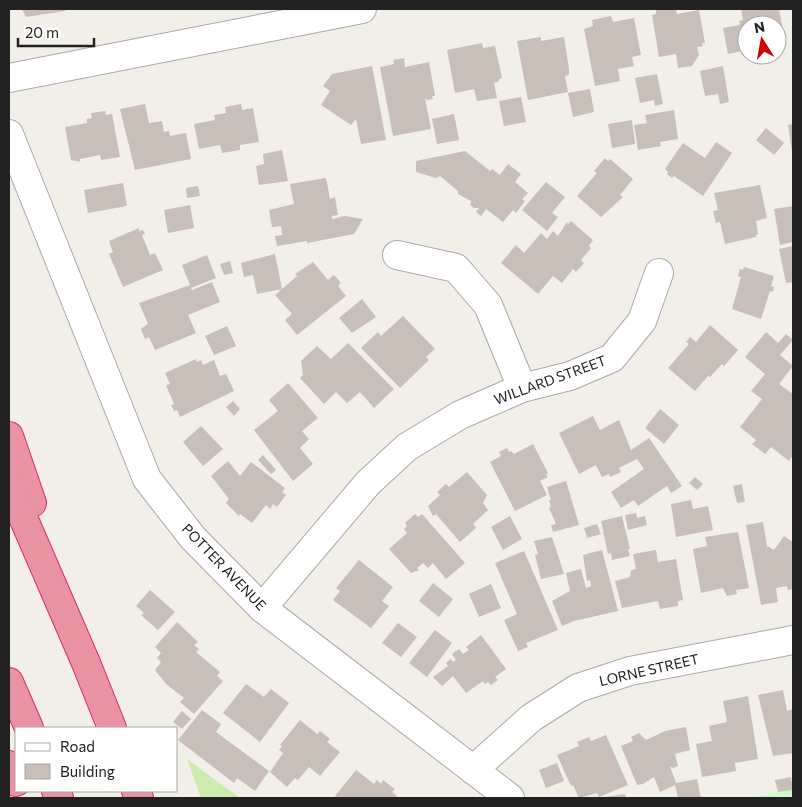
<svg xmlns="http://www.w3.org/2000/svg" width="802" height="807" font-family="Commissioner,sans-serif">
  <rect width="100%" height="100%" fill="#f2efe9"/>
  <path fill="#cdebb0" d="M187,759L240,798H201Z"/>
  <path fill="#c8facc" d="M793,790V798H751Z"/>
  <g fill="#c7bfb8">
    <path d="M22,9H65V11L26,17Z"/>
    <path d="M661,9L676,10L677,14L699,10L705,43H702L703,46L697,47L699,55L692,66L678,68L676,54L659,57L652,15L656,14V10Z"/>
    <path d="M741,9H779L785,43L777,45V25H747V50L728,54L723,28L740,25L739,21L743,20Z"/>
    <path d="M611,16L613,22L634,18L641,55L632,57L634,66L618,69L620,81L595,86L584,29L593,26L592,20Z"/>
    <path d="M541,37V41L564,37L569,69V75L565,76L568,92L528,100L517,41Z"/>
    <path d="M482,43L483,48L495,46L502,78L499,79V81L494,83L497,98L477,101L474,89L455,93L447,50Z"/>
    <path d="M404,58L405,67L429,62L435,96H432L433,99L427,100L425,98L431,129L393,136L380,67L394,64L393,60Z"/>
    <path d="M372,66L386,140L361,144L356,119L351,125L321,105L330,91L323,86L332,74Z"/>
    <path d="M723,66L729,102L720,104L718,94L705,96L700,71Z"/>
    <path d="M657,74L663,104L655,106L654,100L640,103L635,78Z"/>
    <path d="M590,89L594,112L573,117L568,93Z"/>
    <path d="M521,97L526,122L504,126L499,101Z"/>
    <path d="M145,104L149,123L162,121L164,132L169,131L170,136L186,133L191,159L135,170L120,109Z"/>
    <path d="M241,104L242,110L253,108L259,142L240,145V150L222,153L220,145L199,149L194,124L215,120L214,115L226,113L225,107Z"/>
    <path d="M674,110L678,139L660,142L661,146L638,150L634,125L647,123L645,115Z"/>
    <path d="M105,111L106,115L112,114L120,157L101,160L100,155L80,159V162L71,160L65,127L87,123V119L92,118L91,113Z"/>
    <path d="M454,114L459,140L437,144L432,119Z"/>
    <path d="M632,120L635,144L612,148L608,124Z"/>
    <path d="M793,124V151L792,152L788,125Z"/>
    <path d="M766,128L784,143L774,155L756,140Z"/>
    <path d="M716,142L732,153L703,196L674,176L672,178L667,174L668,172L665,169L683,143L705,158Z"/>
    <path d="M282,150L288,181L259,185L256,166L264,164L263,154Z"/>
    <path d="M465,151L490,171L492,169L500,175L508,164L521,174L515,182L528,193L522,199L525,201L516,213L513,210L503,222L486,209L481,216L476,212L479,208H474L470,205L471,201L458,194V191L440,176L436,178L416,172V161Z"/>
    <path d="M605,158L608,161L610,159L633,179L620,195L623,197L601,217L577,196L597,173L594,171Z"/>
    <path d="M326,178L330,199L335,197L338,215L332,216V219L345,216L363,219L354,234L307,243V241L277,246L275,236L282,235L281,226L272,227L269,210L294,204L290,184Z"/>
    <path d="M546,182L565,197L552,213L558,217L547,231L522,210Z"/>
    <path d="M123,183L127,206L88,213L84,190Z"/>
    <path d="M760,185L767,218L756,221L758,234L756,235V237L725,244L720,222L716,223L713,211L718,210L714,193Z"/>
    <path d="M198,186L200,196L187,198L186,188Z"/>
    <path d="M190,205L194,228L168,233L164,210Z"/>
    <path d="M793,206V242L780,245L774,209Z"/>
    <path d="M571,221L593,240L589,246L591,248L581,260L584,263L576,272L573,269L562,283L553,276L538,294L501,263L516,245L524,253L541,233L547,239L553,231L558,236L567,222L568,224Z"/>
    <path d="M139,228V231L143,230L145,234L142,235L150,255L155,253L163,270L123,287L109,254L113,252L109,241Z"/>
    <path d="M793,246V282L786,283L779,249Z"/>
    <path d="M275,254L282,289L257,294L253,275L244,277L241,263Z"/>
    <path d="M207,255L216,278L191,288L192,290L212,282L220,302L188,315L196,333L155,350L149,337L145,339L141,329L148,324L139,303L190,285L182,265Z"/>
    <path d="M230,261L233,273L224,275L220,264Z"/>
    <path d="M313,262L328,280L334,275L341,283L338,286L346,296L297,335L285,320L292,314L275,295L297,276L295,274Z"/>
    <path d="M744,267L774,276L771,286L774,287L773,292L770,291L761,319L732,309L741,277L738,276L740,269L743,270Z"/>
    <path d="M362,299L376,317L352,333L339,318Z"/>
    <path d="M403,316L435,349L426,357L429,360L400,388L361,348L378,332L381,336Z"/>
    <path d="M710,325L738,350L724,366L722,364L710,377L708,376L695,391L668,368L689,344L686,342L690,337L696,342Z"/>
    <path d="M227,326L236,346L214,355L205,336Z"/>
    <path d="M766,332L778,343L786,334L793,340L780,355L793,366L779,384L793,394V455L789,461L771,447L765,454L752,444L756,440L740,427L762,399L751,391L765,374L745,357Z"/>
    <path d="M348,343L394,389L374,408L360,392L347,403L336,392L324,404L300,378L303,375L301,361L317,346L331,359Z"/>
    <path d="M196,359L197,362L201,360L203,365L214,360L220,376L226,374L234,391L180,417L177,410L174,411L171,405L174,404L166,385L170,384L165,373Z"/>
    <path d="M288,383L318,418L302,431L309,439L300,448L313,464L293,481L254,430L278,411L269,400Z"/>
    <path d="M233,401L240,409L234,416L226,407Z"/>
    <path d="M660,409L679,425L664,444L645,428Z"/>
    <path d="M593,416L600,430L619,420L631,450L649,438L682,486L671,493L667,486L638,506L634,500L621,508L611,492L644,469L637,459L619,468L621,472L610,477L609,474L602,477L596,465L579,474L559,433Z"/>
    <path d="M201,426L223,449L203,466L183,442Z"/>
    <path d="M533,444L548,473L546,474L548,477L540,481L547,495L515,511L490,462L501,456L499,452L507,448L509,452L511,451L514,454Z"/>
    <path d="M263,455L276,470L271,474L258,460Z"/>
    <path d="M228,461L240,476L251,462L285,488L282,492L286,495L277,507L273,504L270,509L266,505L252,523L240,514L239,516L226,503L229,499L211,476Z"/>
    <path d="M467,472L487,495L483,503L488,510L473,524L476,528L460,542L436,514L433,516L428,506L440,495L437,492L446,484L449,487Z"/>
    <path d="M695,477L703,484L697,490L689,483Z"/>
    <path d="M566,481L579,525L553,532L551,525L556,524L549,508L551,507L549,500H551L547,487Z"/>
    <path d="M742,484L745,502L737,503L733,486Z"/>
    <path d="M691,500L693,509L708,506L713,530L676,537L671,504Z"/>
    <path d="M636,513L637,518L645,516L647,525L628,530L625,515Z"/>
    <path d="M415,514L418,517L422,514L465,563L446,579L433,563L428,568L423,563L417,568L419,570L411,573L389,549L407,533L404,529L407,526L405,523Z"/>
    <path d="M510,516L522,539L503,550L491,527Z"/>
    <path d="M622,516L630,549H628L630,556L612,560L611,553L608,554L601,521Z"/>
    <path d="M763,522L767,546L774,550L784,536L793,542V589L788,590L787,586L776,588L778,602L761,605L746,525Z"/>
    <path d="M597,524L601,534L587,538L584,528Z"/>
    <path d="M738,532L749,588L736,590L737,594L727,596L723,588L701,593L693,549L707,546L705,537Z"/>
    <path d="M552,537L564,574L541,579L535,555L538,554L534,541Z"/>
    <path d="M602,550L618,611L574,621L562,626L552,601L570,591L566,573L581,569L586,588L591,586L590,580L587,581L583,555Z"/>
    <path d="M656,550L658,562L676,559L683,600L678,601V606L660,609L658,601L622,608L615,581L630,577L631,570L636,569L633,554Z"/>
    <path d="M524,551L558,630L526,643L528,647L518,651L504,620L517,614L495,563Z"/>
    <path d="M359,560L393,587L382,601L389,606L371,628L333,600L340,591L336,588Z"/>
    <path d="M433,583L453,599L439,617L419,601Z"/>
    <path d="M491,584L501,608L479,617L469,594Z"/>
    <path d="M150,590L175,612L158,630L141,615L144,613L136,606Z"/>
    <path d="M177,622L198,642L194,645L199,649L196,652L220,672L217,676L223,681L194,714L180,702L184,698L166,684L155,670L161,662L157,658L161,653L155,647Z"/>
    <path d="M398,623L417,637L401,657L382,643Z"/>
    <path d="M435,630L452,643L427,677L409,663Z"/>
    <path d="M481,635L506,669L495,677L498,680L491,685L488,682L485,684L483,681L466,693L453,676L442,686L433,677L448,666L446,663L451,659L453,662L456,660L452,654L459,649L463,654L469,650L466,647Z"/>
    <path d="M246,684L264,697L271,689L289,703L260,742L223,713Z"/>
    <path d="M783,690L787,711L793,709V753L773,756L758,695Z"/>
    <path d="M748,696L758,759L735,763L736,771L702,777L696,744L712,741L709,726L727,722L723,701Z"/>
    <path d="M202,710L221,724L216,732L269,771L255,791L237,778L234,783L178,740Z"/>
    <path d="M182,711L191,719L182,729L173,722Z"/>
    <path d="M300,720L317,734L320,731L330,739L327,742L340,752L320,776L309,767L298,780L295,778L287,787L270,772L283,753L279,750L282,746L280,745Z"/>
    <path d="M686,727L690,750L675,754L678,766L673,768L670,766L676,783L697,779L701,798H678L675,785L660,792L654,777L643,784L637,785L621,746L633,741L631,737L639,733L646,740L665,731Z"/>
    <path d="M606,735L628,785L599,797L597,793L579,798L573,785L571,786L557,755L579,746L577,742L589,737L591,741Z"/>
    <path d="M557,763L564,781L546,788L539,770Z"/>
    <path d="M356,770L374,784L377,780L381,784L383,780L395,789L392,792L397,796L395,798H339L335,796Z"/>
    <path d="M791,777L793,790L778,792L775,780Z"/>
    <path d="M625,794L626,798H605V797Z"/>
  </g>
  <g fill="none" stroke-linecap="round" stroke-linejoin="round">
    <g stroke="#a9a9a9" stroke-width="30">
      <g id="street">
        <path d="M9,78L362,9"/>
        <path d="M9,134L147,479L193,538L262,608L510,798"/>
        <path d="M397,255L456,268L488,305L522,388"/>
        <path d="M262,608L368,483L407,447L460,415L522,388L570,376L612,358L642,321L659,273"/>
        <path d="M473,770L531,718L578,688L630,671L793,640"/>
      </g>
    </g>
    <g stroke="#dc2a67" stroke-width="30">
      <g id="highway">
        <path d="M9,436L32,503"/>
        <path d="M9,485L86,663L112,728"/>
        <path d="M9,682L29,728"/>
        <path d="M9,765L16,782"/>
        <path d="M56,791L59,798"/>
        <path d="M136,791L139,798"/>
      </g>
    </g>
    <use href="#street" stroke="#fff" stroke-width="28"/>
    <use href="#highway" stroke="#e892a2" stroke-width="28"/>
  </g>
  <g text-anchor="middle" stroke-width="4" stroke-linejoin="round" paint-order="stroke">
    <g font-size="14" fill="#222" stroke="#fff">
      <text transform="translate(550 380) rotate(-20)" y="5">WILLARD STREET</text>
      <text transform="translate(224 567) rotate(46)" y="5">POTTER AVENUE</text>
      <text transform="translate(649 670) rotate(-13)" y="5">LORNE STREET</text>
    </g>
  </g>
  <rect width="802" height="807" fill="none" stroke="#222222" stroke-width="20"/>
  <rect x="15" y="727" width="162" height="65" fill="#ffffff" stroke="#a7a7a7"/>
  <rect x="25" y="743" width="25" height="8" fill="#ffffff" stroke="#a7a7a7"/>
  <text x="60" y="752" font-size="15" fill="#222222">Road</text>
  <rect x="25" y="764" width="25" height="15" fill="#c7bfb8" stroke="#a7a7a7"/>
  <text x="60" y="777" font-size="15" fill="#222222">Building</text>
  <g transform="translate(762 40) rotate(349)"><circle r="24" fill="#ffffff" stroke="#a7a7a7"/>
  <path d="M0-4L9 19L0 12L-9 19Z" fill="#d40000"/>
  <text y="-8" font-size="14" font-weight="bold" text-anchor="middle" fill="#222222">N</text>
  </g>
  <path d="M18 38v8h76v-8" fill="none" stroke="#222222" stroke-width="2.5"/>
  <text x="25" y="38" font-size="15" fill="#222222" stroke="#ffffff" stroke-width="4" paint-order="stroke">20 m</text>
</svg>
